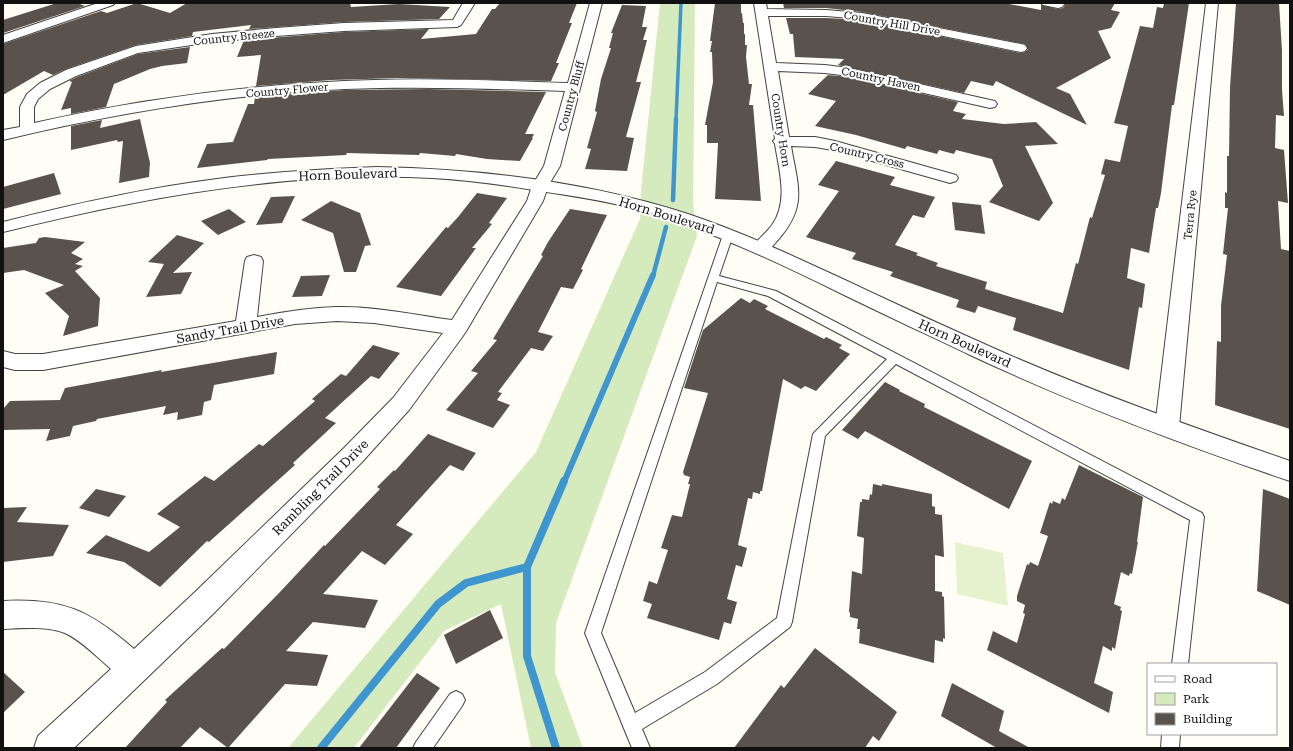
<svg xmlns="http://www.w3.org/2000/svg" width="1293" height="751" font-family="'Roboto Serif',serif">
  <rect width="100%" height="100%" fill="#fffdf5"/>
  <path fill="#d5ebbd" d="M660,3H695L693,202L697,236L556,623L555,672L583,748H531L501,604L444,631L354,748H288L536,452L640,219L641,191Z"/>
  <path fill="#e6f2cf" d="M955,542L1003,553L1008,606L957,594Z"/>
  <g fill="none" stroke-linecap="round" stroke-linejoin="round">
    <path stroke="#3f96cf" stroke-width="3.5" d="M676,120L681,3"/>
    <g stroke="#3f96cf" stroke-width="4.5">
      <path d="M673,200L676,119"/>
      <path d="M653,276L666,227"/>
    </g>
    <path stroke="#3f96cf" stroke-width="6" d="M564,482L653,275"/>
    <g stroke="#3f96cf" stroke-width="8">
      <path d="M321,748L438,604L466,583L527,567"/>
      <path d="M556,748L527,656V567L564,481"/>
    </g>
  </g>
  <g fill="#5a524d">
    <path d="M57,3H77L85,6L3,33V20Z"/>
    <path d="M137,3L170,13L187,3H350L351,7L399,4L450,7L439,19L344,22L249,29L251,25L193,32L192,36L136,45L66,69L53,75L44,71L3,95V44L101,11L107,13Z"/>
    <path d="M500,3H577L569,23H572L556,63H559L551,81L398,78L331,80L256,86L261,55L237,57L244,40L344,32L429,29L421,39L476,34L492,9H495Z"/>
    <path d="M715,3H741V13H742L743,23H744V34H745V45H747L746,57L749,84H752L749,105H753L761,201L715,199L718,143H707V125H705L713,82L712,52H710L712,41H710Z"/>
    <path d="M783,3H1004L1041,10V5L1058,9L1063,8L1066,3H1115L1111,10L1120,12L1111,28L1098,31L1111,58L1056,88L1070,94L1087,125L996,81L993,86L971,81L964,93L838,65L844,59L795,57L793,34H790L786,18H826L862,20L1021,53L1025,52L1028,49L1025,44L862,12L826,8H784Z"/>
    <path d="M1164,3H1189L1174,105H1172L1161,193L1158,208H1156L1149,253L1131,248L1127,278L1145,284L1142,308L1139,307L1129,370L1013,330L1016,318L978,306L975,313L956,307L959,300L890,276L893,272L852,259L856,253L806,237L839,191L818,185L836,161L895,177L890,185L935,197L924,218L913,215L895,245L918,253L916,255L938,263L936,266L987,282L985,289L1063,313L1076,263L1078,264L1090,217L1092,218L1105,175L1101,174L1105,159L1120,162L1128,126L1114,123L1140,26L1153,28L1157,7L1163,8Z"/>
    <path d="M1236,3H1279L1282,51V90L1284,116L1276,115L1275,148L1284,150L1288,203L1278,201L1281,249L1290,251V429L1215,405L1217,341L1221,342V306L1227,255L1223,254L1228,208H1225V192L1227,193V156H1229L1230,87Z"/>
    <path d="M622,5L646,6L642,27H647L643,40H647L636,82H641L626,137L634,138L627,171L585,169L591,149L587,148L597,112L595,111L601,79L611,48H609L613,33H611Z"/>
    <path d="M190,47L187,63L162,66L150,69L114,84L106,107L71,114V108L61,110L72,82L69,81L77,77L138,54Z"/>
    <path d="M828,75L849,77L958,102L953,111L966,114L962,119L1004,124L1036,122L1058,144L1025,146L1053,203L1039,221L989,202L1003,186L992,159L956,150L954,154L939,150L937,154L907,146L905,149L856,135L815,126L836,101L808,94Z"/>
    <path d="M428,89L546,92L525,134H534L532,138H533L520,161L487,159L456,154L455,156L420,153L419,155L347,153L346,155L268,159L267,160L197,168L207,144L233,142L248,104H254L255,97L345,90Z"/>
    <path d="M140,119L150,163L149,177L119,183L123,141L118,142L117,140L71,150V126L102,120L100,128Z"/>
    <path d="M54,173L61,194L3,209V187Z"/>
    <path d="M477,193L507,198L489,223L492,224L472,248H476L441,296L396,287L446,227L448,228L458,217Z"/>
    <path d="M295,196L282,223L256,225L271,197Z"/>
    <path d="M331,201L360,213L371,245L365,246L356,272H344L333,233L301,220Z"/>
    <path d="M952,202L981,205L985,234L955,230Z"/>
    <path d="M229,209L246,222L218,235L201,221Z"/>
    <path d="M570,209L607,215L581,269L583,270L573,289L561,287L538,332L553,336L543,351L531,348L498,392L502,393L497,400L510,405L493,428L446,410L478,373L471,371L497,340L493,339L543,256L541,255L548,242Z"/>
    <path d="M177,235L204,243L173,273L192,272L181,294L146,297L164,264L148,262Z"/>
    <path d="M45,237L85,242L71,253L83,259L75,264L83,266L75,271L100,298L98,326L63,336L69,316L45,293L64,285L24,270L3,273V248L36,243L39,238Z"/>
    <path d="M330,275L322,296L292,297L301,276Z"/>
    <path d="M741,298L750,303L754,299L768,306L765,309L824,339L826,337L842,345L839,348L850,354L816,391L805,386L801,389L783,379L762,491H760V494L753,492L752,499L748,498L738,545L747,548L742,567L736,565L727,599L737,602L731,624L724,622L719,640L647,618L652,604L643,601L649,581L657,584L668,550L661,548L672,515L682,517L690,484H688L690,477L684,475L683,472L708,393L684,388L703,330Z"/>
    <path d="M373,345L400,353L379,379L371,376L325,418L336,423L293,463L295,465L209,542L207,541L160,587L124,562L86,553L106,535L149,552L180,527L157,514L205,476L214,481L259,444L263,446L315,401L312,399L341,374L346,376Z"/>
    <path d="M277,352L274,374L214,385L211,400L204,402L202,415L177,420L178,412L163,415L166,406L97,419L96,421L73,426L70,436L46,441L50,429L3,430V409L10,401L60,400L65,388L162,370L161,372Z"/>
    <path d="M885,382L900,390L899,391L925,404L924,407L1032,461L1009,509L865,431L858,439L842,430Z"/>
    <path d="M428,434L476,453L463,471L450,465L396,525L413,534L385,565L362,551L323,594L378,600L365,628L313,622L286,651L328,655L317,686L285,684L228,748L200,727L180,748H125L167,702L165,700L222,648L224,649L279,593L324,545L325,546L380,489L377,487L394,470L395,471Z"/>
    <path d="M1079,465L1143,497L1137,542H1138L1132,574L1130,573L1129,576L1121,572L1114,604L1121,607L1120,610L1122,611L1115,649L1112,647V651L1103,646L1094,683L1113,692L1109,713L987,650L993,631L1017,643L1025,614L1023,613L1025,605L1017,601V596L1027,564L1029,565L1030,562L1038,566L1048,536L1040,533L1050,502L1052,504L1053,501L1060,504L1062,498L1065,500Z"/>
    <path d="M873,484L882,486V484L932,494V506L935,507V514L942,515L944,557L935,555V591L942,592V596L944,597L945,639L943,638V642L935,640L934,663L859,643L860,629H857L858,619L850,617V613L849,612L852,571L862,574L864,538L857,536L860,502H862V499L869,500L870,494L872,495Z"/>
    <path d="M96,489L126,496L109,517L79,508Z"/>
    <path d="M1263,489L1290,499V605L1257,591Z"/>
    <path d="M27,507L17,522L69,525L53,556L3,562V508Z"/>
    <path d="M490,610L503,638L456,664L444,635Z"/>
    <path d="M815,648L897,712L879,741L873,736L865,748H734L781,685L784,688Z"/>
    <path d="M3,672L25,692L3,713Z"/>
    <path d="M417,673L440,688L396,748H359Z"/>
    <path d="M952,683L1004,711L999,731L1030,748H997L941,716Z"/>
  </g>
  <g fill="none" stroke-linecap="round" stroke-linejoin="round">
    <g stroke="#444" stroke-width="2">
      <g id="service">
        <path d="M728,232L733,235L719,276L776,291L1202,513L1204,517L1188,664H1172L1190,520L896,364L825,436L792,622L790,627L717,684L642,729L650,748H632L585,633L723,235ZM717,282L768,296L887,359L813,434L777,618L705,672L635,713L601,633Z"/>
        <path d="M456,691L462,694L465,700L462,706L433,748H413L416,742L450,694Z"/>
        <path d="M1162,734H1180L1179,748H1161Z"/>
      </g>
    </g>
    <g stroke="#444" stroke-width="2">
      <g id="minor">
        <path d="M98,3H115L113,5L3,43V35Z"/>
        <path d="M463,3H475L461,25L457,27L344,31L276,36L212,42L138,53L76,76L50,89L38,99L34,107V123C145,98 260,83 374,80C438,78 503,81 568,83L590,3H602L560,166L548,186L543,201L465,333L409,410L362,462L213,614L74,748H34L38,736L111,669C97,657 82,641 65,633C47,626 22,628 3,629V601C63,598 89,610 134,649L193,594L344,448L393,398L443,333L374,323L337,321L295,324L43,370H15L3,367V351L15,354H43L236,321L245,261L247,257L254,255L261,257L263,261L257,317C283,312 309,308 336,307C375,306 414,315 452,320L527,201L532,186L544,166L565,91C492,89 419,86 345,89C230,94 115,113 3,140V130L20,127V107L27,94L40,83L66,70L136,46L212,34L276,28L344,23L453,20Z"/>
        <path d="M754,3H766L767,9L826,10L862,13L1021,44L1025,45L1027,48L1025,51L1021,52L862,19L826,16H768L776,63L825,65L849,68L990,100L995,101L997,104L995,107L990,108L849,76L825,73L778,71L789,137H815L835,141L956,175L958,178L956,181L950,183L833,150L815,147L791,146C798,187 808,206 777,241C770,249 766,255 755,252L752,248C758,239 766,233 772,225C789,201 779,170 775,144L773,141L775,139Z"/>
        <path d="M1041,3H1065L1062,7L1058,8L1043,5Z"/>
        <path d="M1206,3H1218L1179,427L1175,433L1167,436L1159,433L1155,427Z"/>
      </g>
    </g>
    <g stroke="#444" stroke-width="2">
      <path id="tertiary" d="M377,167C480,169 590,182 688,214C742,232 793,256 845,280C893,303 942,325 991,347C1088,390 1189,426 1290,461V481C1181,444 1072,403 968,354C926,334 883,314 840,293C775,261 709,230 640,210C607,201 573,196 540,191C504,185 468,180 432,178C286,171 144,197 3,232V222C74,204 145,188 217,179C270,172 323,169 377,167Z"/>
    </g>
    <use href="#service" fill="#fff" fill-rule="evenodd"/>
    <use href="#minor" fill="#fff" fill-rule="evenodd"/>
    <use href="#tertiary" fill="#fff" fill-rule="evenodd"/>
  </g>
  <g text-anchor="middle" stroke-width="4" stroke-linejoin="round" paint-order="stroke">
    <g font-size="11" fill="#111" stroke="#fff">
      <text transform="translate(892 23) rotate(10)" y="4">Country Hill Drive</text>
      <text transform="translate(234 37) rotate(-6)" y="4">Country Breeze</text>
      <text transform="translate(881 79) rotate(12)" y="4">Country Haven</text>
      <text transform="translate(287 90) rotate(-5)" y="4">Country Flower</text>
      <text transform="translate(571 96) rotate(-75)" y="4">Country Bluff</text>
      <text transform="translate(781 130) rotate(81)" y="4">Country Horn</text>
      <text transform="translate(867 155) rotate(14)" y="4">Country Cross</text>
      <text transform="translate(1190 215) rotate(-84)" y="4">Terra Rye</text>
    </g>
    <g font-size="13" fill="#111" stroke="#fff">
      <text transform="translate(348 174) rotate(-2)" y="5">Horn Boulevard</text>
      <text transform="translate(667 215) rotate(17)" y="5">Horn Boulevard</text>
      <text transform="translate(230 329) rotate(-10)" y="5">Sandy Trail Drive</text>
      <text transform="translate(965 343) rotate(24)" y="5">Horn Boulevard</text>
      <text transform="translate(320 487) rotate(-45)" y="5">Rambling Trail Drive</text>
    </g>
  </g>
  <rect width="1293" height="751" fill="none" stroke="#111111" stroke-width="8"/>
  <rect x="1147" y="663" width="130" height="72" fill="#ffffff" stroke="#a0a0a0"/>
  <rect x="1155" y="676" width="20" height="6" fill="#ffffff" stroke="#a0a0a0"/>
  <text x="1183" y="683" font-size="12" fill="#111111">Road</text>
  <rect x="1155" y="693" width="20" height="12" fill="#d5ebbd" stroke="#a0a0a0"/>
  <text x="1183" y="703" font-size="12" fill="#111111">Park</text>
  <rect x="1155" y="713" width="20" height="12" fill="#5a524d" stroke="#a0a0a0"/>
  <text x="1183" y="723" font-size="12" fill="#111111">Building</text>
</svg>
